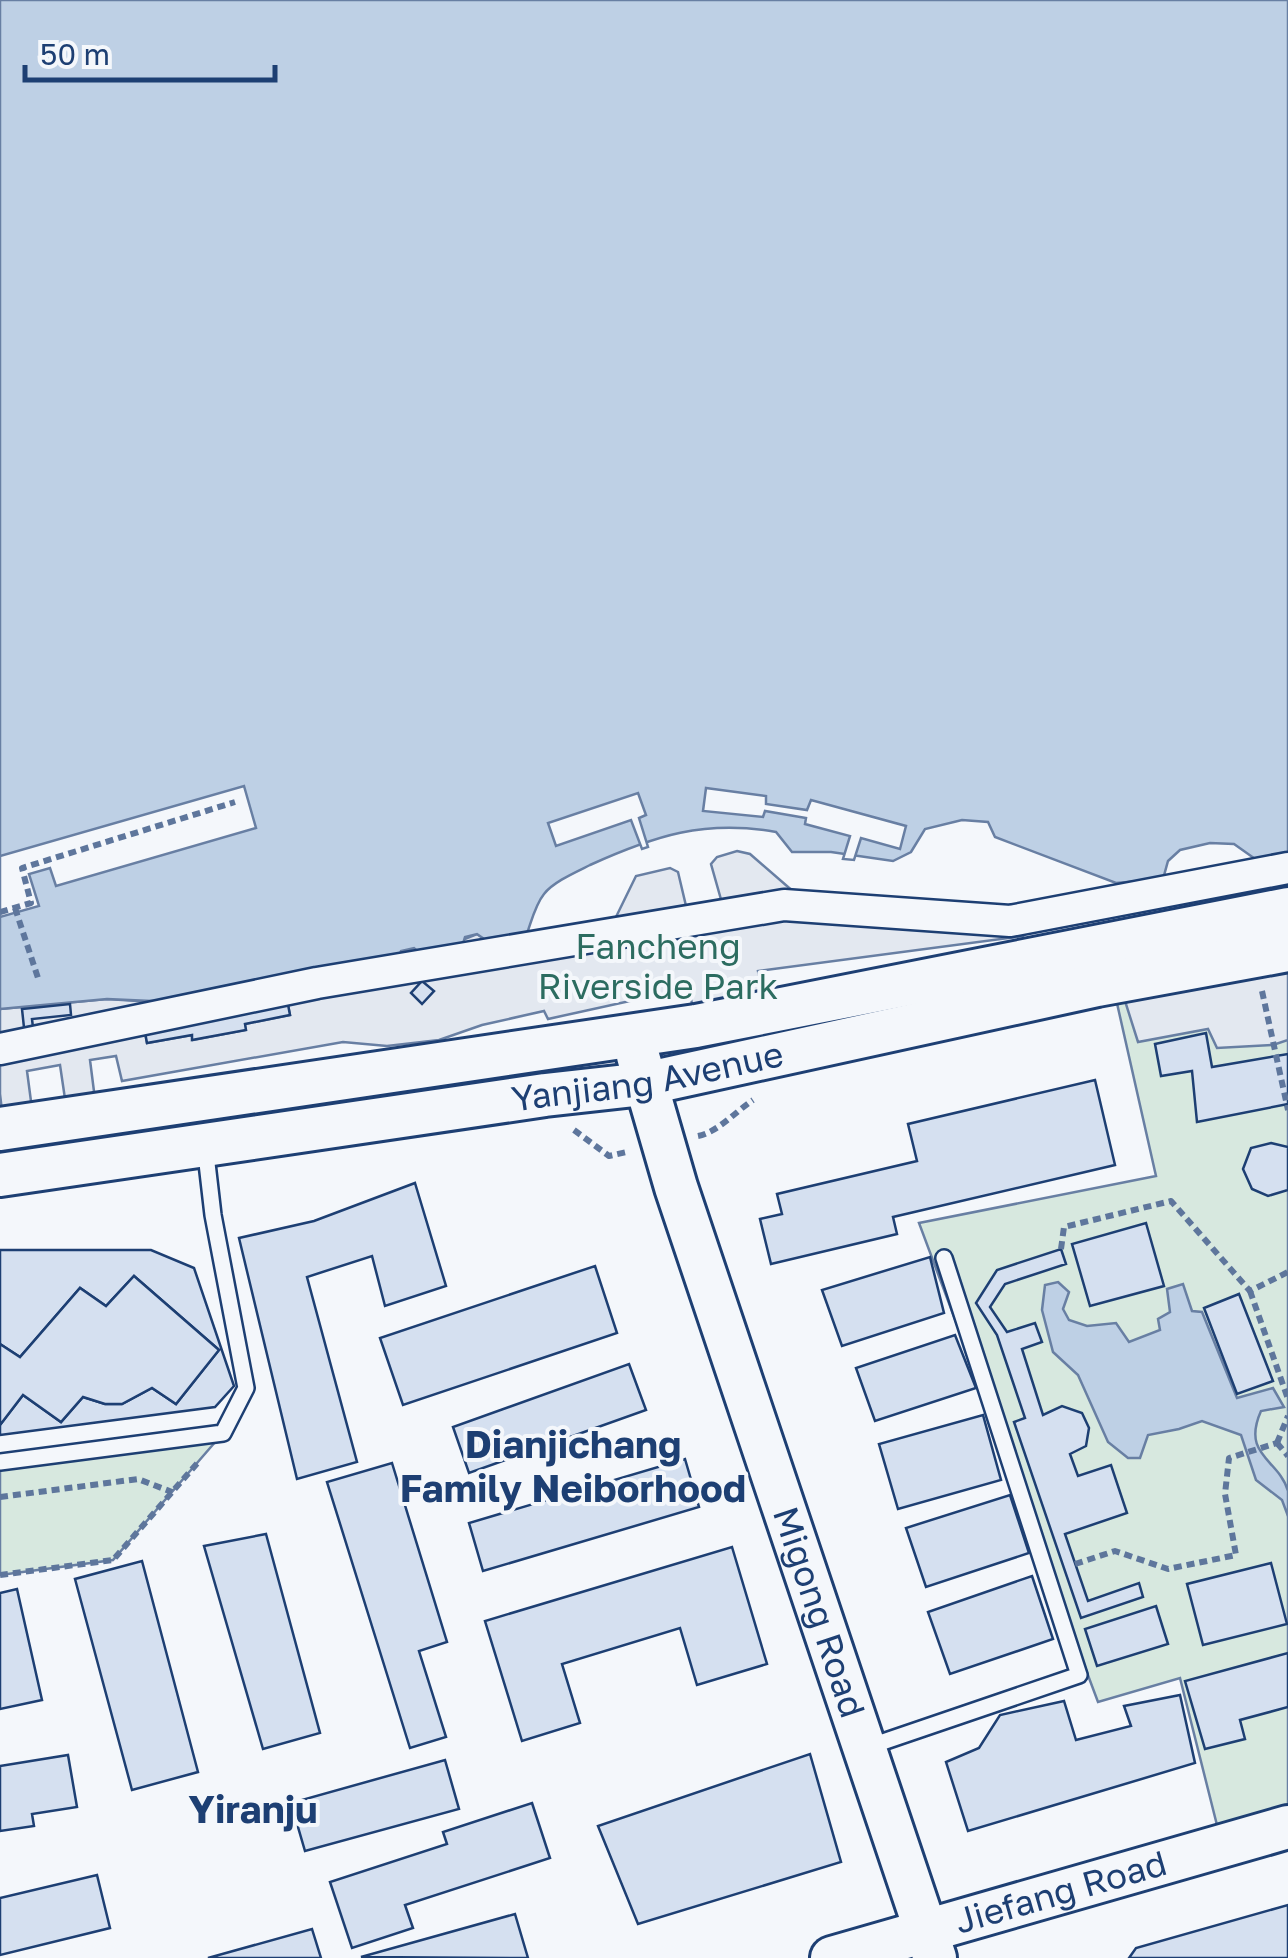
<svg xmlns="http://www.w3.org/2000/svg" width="1288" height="1958" font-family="'Golos Text',sans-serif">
  <rect width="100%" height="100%" fill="#f4f7fb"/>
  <g fill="#d7e8df" stroke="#687fa3" stroke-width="2.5">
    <path d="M1288,961V1827L1222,1845L1180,1678L1098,1702L919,1223L1156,1176L1114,990Z"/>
    <path d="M223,1433L113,1560L0,1575V1462Z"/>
  </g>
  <g fill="#e3e8f0" stroke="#687fa3" stroke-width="2.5" fill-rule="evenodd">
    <path d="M737,851L750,854L795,893L1020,919L1023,936L758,971L764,1013L696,1026L689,988L548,1019L544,1011L482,1025L439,1040L387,1046L343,1042L122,1081L116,1056L90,1060L97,1115L68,1119L60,1065L27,1071L34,1124L4,1128L0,1094V1009L107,999L168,1003L414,948L423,956L477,934L490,943L615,919L636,876L670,868L678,872L687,910L722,903L711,864L717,857ZM286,995L290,1015L245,1024V1030L193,1040L192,1035L147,1043L143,1022Z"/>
    <path d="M1288,950V1040L1273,1045L1217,1048L1208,1029L1138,1042L1119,982Z"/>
  </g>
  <g fill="#bed0e5" stroke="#687fa3" stroke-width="2.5">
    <path d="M0,0H1288V855L1258,861L1234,844L1210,843L1180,850L1168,861L1163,879L1116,883L995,837L988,822L962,820L925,829L911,852L893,861L831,852H792L776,832C705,819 654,836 590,865C576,872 553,882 544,894C535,905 531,923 526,936L490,943L477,934L465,937L461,950L423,956L414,948L401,951L397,963L362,969L353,961L337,964L334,975L197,1003L107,999L0,1009Z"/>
    <path d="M1058,1282L1069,1292L1063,1309L1069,1320L1087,1326L1116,1323L1129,1342L1160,1330L1158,1319L1170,1312L1167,1289L1183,1284L1192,1311L1202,1312L1237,1398L1273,1388L1284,1407L1261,1411C1241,1456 1279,1459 1288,1491C1288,1498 1288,1509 1288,1516L1282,1500L1256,1480L1241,1435L1202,1421L1179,1429L1148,1435L1140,1458H1128L1108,1442L1078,1375L1053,1352L1042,1310L1045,1285Z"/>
  </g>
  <g fill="#f4f7fb" stroke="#687fa3" stroke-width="2.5">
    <path d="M244,786L256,828L56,886L50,868L29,874L39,906L0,917V856Z"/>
    <path d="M706,788L766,796V804L807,810L811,800L906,826L900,849L861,838L854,860L843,859L850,836L805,824L806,818L765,811L763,817L703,811Z"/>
    <path d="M638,793L646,815L639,818L648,847L642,849L631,820L556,846L548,823Z"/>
  </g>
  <g fill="#d5e0f0" stroke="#1d3f73" stroke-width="2.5">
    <path d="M422,981L434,991L422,1004L411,993Z"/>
    <path d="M286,994L290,1015L245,1024L246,1030L192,1040V1035L147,1043L143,1022Z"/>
    <path d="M70,1004L71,1015L32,1019L34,1036L25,1037L22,1009Z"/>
    <path d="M1206,1033L1212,1067L1288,1054V1104L1197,1122L1192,1071L1161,1076L1155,1044Z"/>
    <path d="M1095,1080L1115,1165L893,1217L897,1234L771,1264L760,1219L782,1214L777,1194L917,1161L908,1124Z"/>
    <path d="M1271,1143L1288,1147V1190L1268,1196L1252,1189L1243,1169L1251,1148Z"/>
    <path d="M415,1183L446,1286L385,1306L372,1256L307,1277L357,1462L297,1479L239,1238L314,1221Z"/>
    <path d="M1146,1223L1164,1286L1090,1306L1072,1244Z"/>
    <path d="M1061,1249L1066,1264L1005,1284L990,1307L1007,1332L1035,1323L1042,1342L1022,1349L1043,1415L1062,1406L1082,1413L1089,1428L1086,1446L1070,1454L1078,1476L1111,1465L1127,1513L1065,1534L1088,1601L1139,1583L1143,1597L1081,1618L1014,1422L1025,1418L997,1335L976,1303L997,1270Z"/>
    <path d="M0,1250H151L194,1268L234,1386L215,1407L0,1435V1425L23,1395L61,1422L83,1397L105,1404H122L152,1388L176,1404L219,1350L134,1276L106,1306L80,1288L20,1357L0,1344Z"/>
    <path d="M930,1257L944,1313L842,1346L822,1290Z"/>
    <path d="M595,1266L617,1333L403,1405L380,1338Z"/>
    <path d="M134,1276L219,1350L176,1404L152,1388L122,1404H105L83,1397L61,1422L23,1395L0,1425V1344L20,1357L80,1288L106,1306Z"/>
    <path d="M1239,1294L1273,1381L1237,1394L1204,1308Z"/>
    <path d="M955,1335L976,1388L875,1421L856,1368Z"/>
    <path d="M629,1364L646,1410L469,1473L453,1427Z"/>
    <path d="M983,1415L1001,1480L898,1509L879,1444Z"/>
    <path d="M685,1459L699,1507L483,1571L469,1523Z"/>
    <path d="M392,1463L447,1642L419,1651L446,1737L410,1748L327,1482Z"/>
    <path d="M1010,1495L1029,1553L926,1587L906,1528Z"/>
    <path d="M266,1534L320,1733L263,1749L204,1546Z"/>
    <path d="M732,1547L767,1664L697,1685L680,1628L562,1664L580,1723L522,1741L485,1621Z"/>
    <path d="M142,1561L198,1772L132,1790L75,1579Z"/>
    <path d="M1271,1563L1287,1624L1203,1645L1187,1584Z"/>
    <path d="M1032,1576L1053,1639L950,1674L928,1612Z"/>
    <path d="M17,1589L42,1700L0,1709V1593Z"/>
    <path d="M1156,1606L1168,1644L1097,1666L1085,1629Z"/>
    <path d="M1288,1653V1707L1240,1720L1245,1739L1205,1749L1185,1681Z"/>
    <path d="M1180,1695L1195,1763L968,1831L946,1762L979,1748L1000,1715L1064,1701L1076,1740L1131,1726L1124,1706Z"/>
    <path d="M810,1754L841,1862L638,1924L598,1826Z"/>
    <path d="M68,1755L77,1807L32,1814L34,1826L0,1831V1766Z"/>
    <path d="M445,1760L459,1809L305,1851L291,1803Z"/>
    <path d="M532,1803L550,1858L405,1905L413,1928L352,1948L330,1882L447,1844L443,1832Z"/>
    <path d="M97,1875L110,1928L0,1955V1898Z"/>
    <path d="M1288,1905V1958H1129L1136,1948Z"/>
    <path d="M515,1914L528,1958L361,1957Z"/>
    <path d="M312,1929L321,1958H208Z"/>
  </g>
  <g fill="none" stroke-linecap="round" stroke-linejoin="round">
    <g stroke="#1d3f73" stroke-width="20">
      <g id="lane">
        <path d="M0,1462L223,1433L246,1388L213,1215L205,1146"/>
        <path d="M868,1747L1079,1675L944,1258"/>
      </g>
    </g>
    <g stroke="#1d3f73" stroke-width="35">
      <path id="street" d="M0,1049L317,983L784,905L1010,921L1288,868"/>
    </g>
    <g stroke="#1d3f73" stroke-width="48">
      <g id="secondary">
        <path id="s1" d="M638,1056L676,1187L935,1958"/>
        <path d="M0,1129L696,1026L1288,909"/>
        <path id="s2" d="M0,1175L545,1095L644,1084L1097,985L1288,950"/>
        <path id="s3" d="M832,1958L1288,1827"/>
      </g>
    </g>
    <g stroke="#5e769c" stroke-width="6" stroke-dasharray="8 5" stroke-linecap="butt">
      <path d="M15,908L39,981"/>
      <path d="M0,912L31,903L22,868L235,802"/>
      <path d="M1262,991L1288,1110"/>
      <path d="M574,1130L609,1156L627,1152"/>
      <path d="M698,1136C718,1132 735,1112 753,1100"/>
      <path d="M1061,1249L1064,1227L1171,1201L1250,1291L1288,1272"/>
      <path d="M1250,1291L1288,1399"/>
      <path d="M1277,1443L1288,1416"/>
      <path d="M1277,1443L1288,1456"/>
      <path d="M0,1497L138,1479L172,1492"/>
      <path d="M1075,1564L1115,1551L1168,1569L1236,1555L1225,1494L1229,1458L1277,1443"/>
      <path d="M0,1575L113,1560L200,1460"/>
    </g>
    <use href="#lane" stroke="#f4f7fb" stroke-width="15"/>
    <use href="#street" stroke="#f4f7fb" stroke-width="30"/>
    <use href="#secondary" stroke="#f4f7fb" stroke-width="42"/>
  </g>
  <g text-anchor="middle" stroke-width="8" stroke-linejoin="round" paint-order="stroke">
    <g font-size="35" fill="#2c6c60" stroke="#f4f7fb">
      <text x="658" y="959">Fancheng<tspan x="658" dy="40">Riverside Park</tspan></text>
    </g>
    <g font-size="35" fill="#1d3f73" stroke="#f4f7fb">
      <text dy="12" stroke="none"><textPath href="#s2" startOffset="655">Yanjiang Avenue</textPath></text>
      <text dy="12" stroke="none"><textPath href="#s1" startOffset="585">Migong Road</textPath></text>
      <text dy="12" stroke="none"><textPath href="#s3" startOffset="238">Jiefang Road</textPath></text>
    </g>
    <g font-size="38" font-weight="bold" fill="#1d3f73" stroke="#f4f7fb">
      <text x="573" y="1458">Dianjichang<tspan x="573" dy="44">Family Neiborhood</tspan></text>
      <text x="253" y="1823">Yiranju</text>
    </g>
  </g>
  <path d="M25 65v15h250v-15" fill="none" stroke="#1d3f73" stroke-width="5"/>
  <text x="40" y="65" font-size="30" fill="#1d3f73" stroke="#f4f7fb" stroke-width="8" paint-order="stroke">50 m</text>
</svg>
